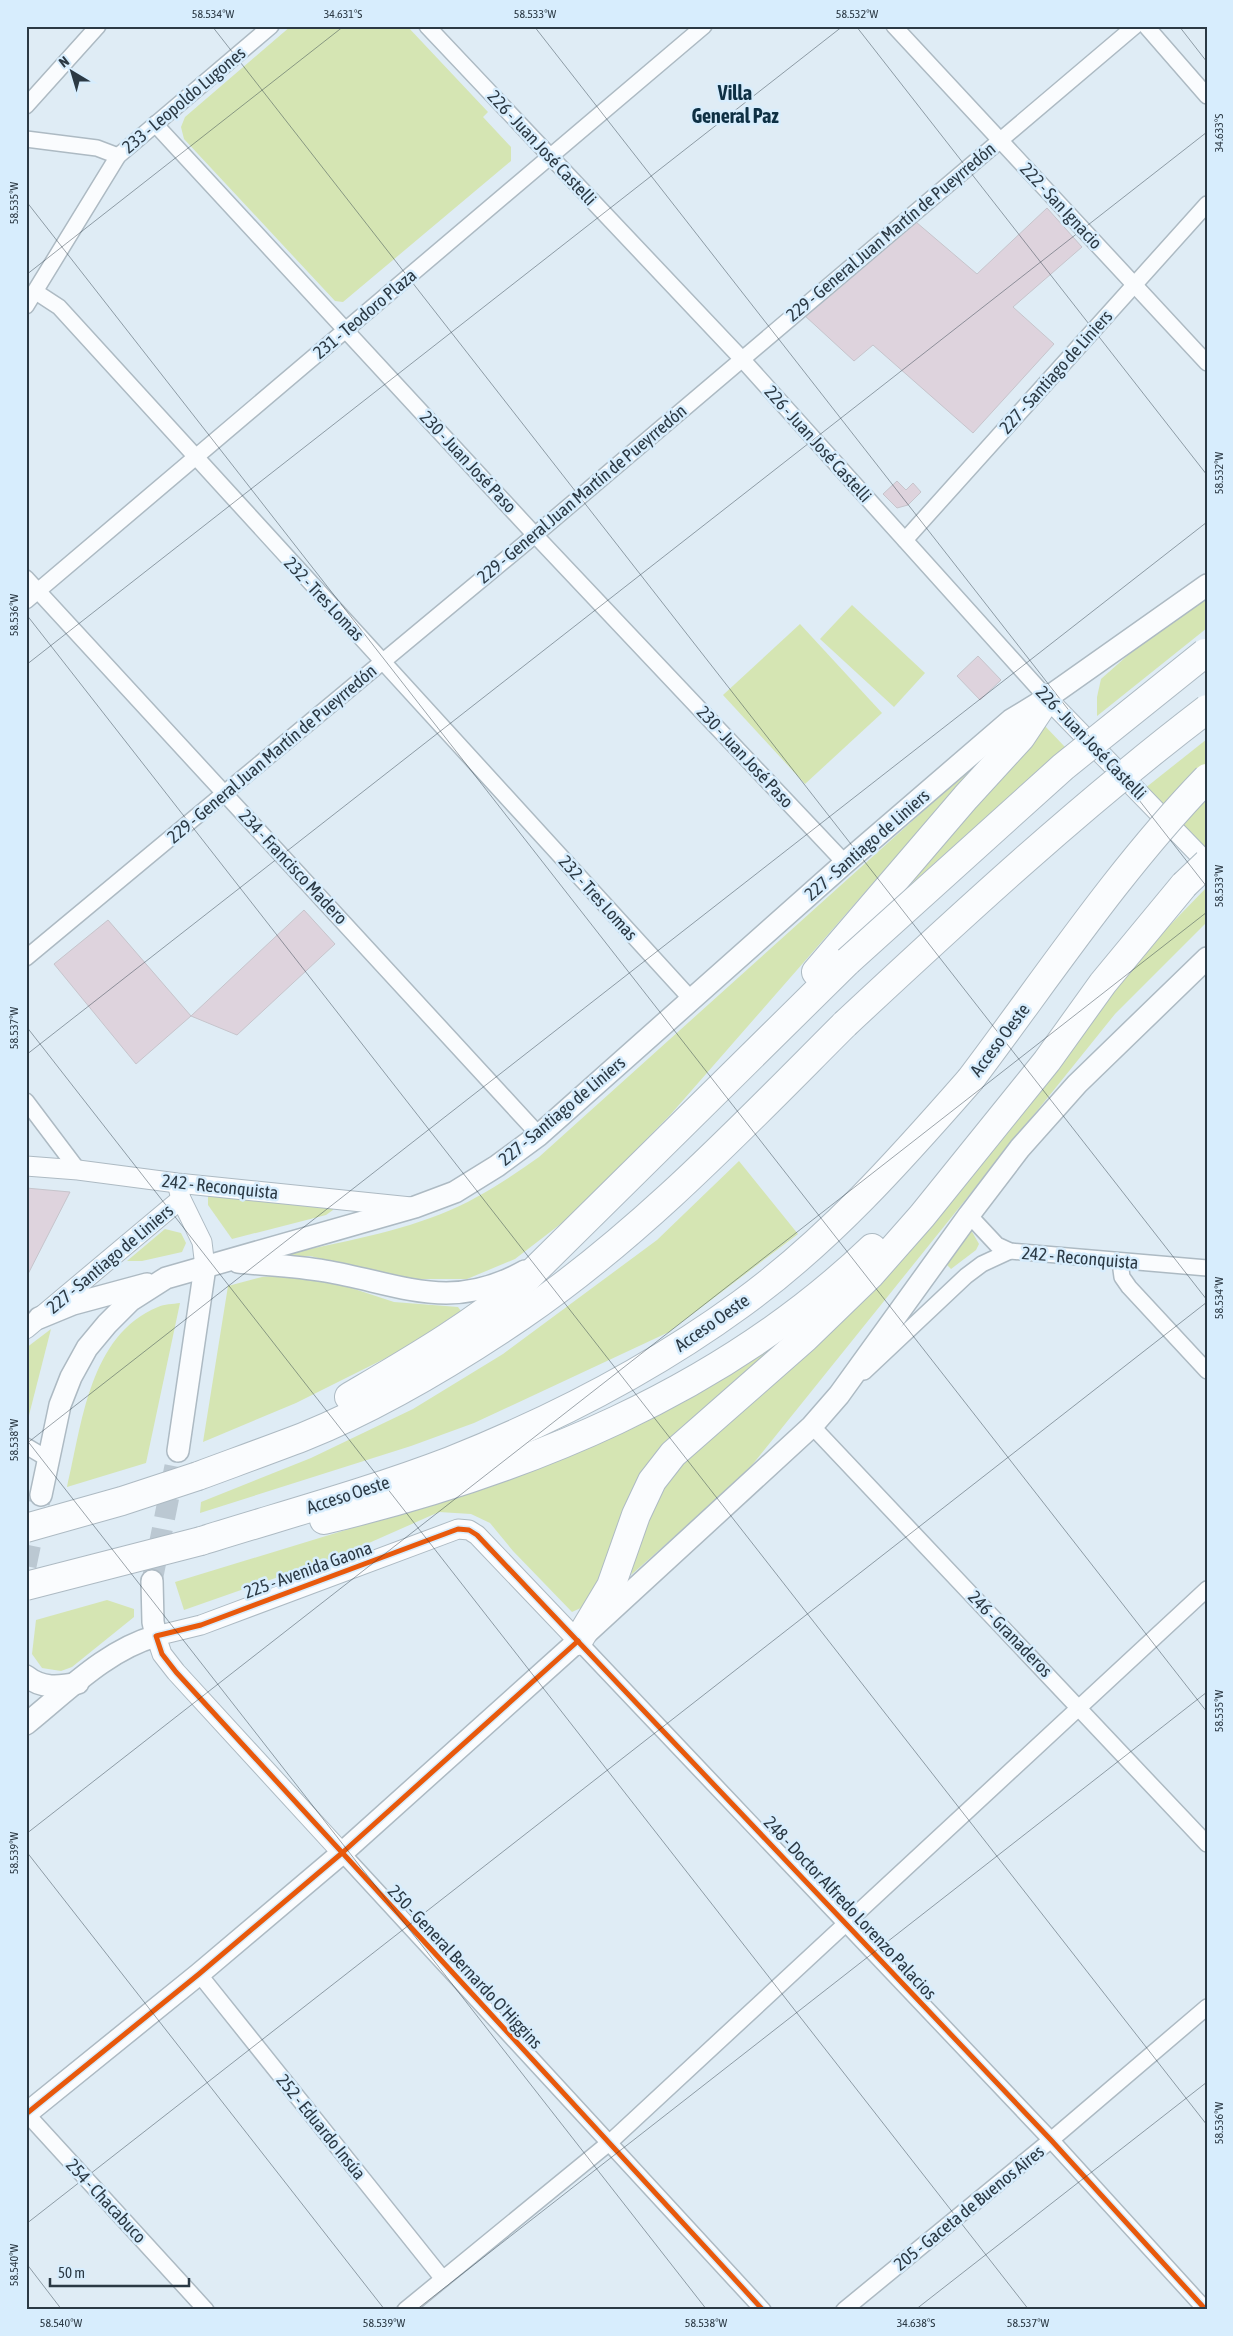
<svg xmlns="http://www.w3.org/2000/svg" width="1233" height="2336" font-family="'Asap Condensed',sans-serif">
  <rect width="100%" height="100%" fill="#dfecf5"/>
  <g fill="#d5e5b3">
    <path d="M291,26H407L488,112L483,117L511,147V161L343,302L335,301L184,139L181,127L185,117Z"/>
    <path d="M1207,594V628L1097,716V697L1101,679L1136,648Z"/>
    <path d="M852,605L925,673L894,707L820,639Z"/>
    <path d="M800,624L882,713L805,784L723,695Z"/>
    <path d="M1044,725L1065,747L892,901Z"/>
    <path d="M1010,733L915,835L671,1114L571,1216L515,1259L467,1279H404L310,1256L274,1257C329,1244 388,1235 441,1214C476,1200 508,1179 539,1157Z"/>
    <path d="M1207,739V849L1203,852L1144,789Z"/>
    <path d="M1207,887V922L1115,1014L744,1475L631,1575L639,1539L667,1476L1056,1071L1141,955Z"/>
    <path d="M739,1161L798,1234L669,1332L474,1423L411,1446L200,1513L201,1502L311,1458L413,1409L503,1354L657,1240Z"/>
    <path d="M208,1195L332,1205L333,1210L326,1215L232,1239L208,1205Z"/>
    <path d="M165,1229L181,1233L186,1243L182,1252L142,1261H127Z"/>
    <path d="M971,1230L979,1244L976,1250L951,1269L947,1265Z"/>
    <path d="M865,1271L644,1483L585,1606L572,1612L513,1551L490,1523L471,1514L439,1512L344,1554L184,1610L175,1582L457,1496Z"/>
    <path d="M285,1275L330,1281L394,1302L458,1307L461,1311L402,1350L296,1403L203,1442L228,1286L262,1277Z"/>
    <path d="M180,1303L146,1463L67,1487C82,1425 89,1335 158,1307C164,1304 173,1304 180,1303Z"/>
    <path d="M51,1329L27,1423H26V1348Z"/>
    <path d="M107,1600L134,1609V1617L72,1667L61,1671L42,1668L32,1654L36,1620Z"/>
  </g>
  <g fill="#ded3dd" stroke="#c6c4cb">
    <path d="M1047,208L1082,247L1013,307L1054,344L973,433L873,345L854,361L804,315L916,222L977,274Z"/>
    <path d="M897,481L906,490L913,483L921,492L908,505L897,508L883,494Z"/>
    <path d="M978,656L1001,680L980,700L957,676Z"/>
    <path d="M304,910L335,944L237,1035L191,1016Z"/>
    <path d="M108,920L191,1016L136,1064L54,964Z"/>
    <path d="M26,1188L70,1192L26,1278Z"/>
  </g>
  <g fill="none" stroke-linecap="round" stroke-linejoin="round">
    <g stroke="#bbc8d2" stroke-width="21" stroke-dasharray="21 11" stroke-linecap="butt">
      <path d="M26,1566L41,1495"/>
      <path d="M152,1581L178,1451"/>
    </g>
    <g stroke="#adbac3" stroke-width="18">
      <g id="minor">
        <path d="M427,26L741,358L1047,698"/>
        <path d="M894,26L1207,363"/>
        <path d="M1146,26L1207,96"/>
        <path d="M26,106L98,26"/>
        <path d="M155,124L535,535L845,863"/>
        <path d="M26,139L97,148L118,156"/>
        <path d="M36,292L59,307L691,999"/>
        <path d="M26,306L118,156L271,26"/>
        <path d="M905,540L1207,204"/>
        <path d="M26,578L539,1135"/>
        <path d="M26,601L704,26"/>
        <path d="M26,958L535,535L1135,26"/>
        <path d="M26,1101L78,1170"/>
        <path d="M969,1215L997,1245L1010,1251L1207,1268"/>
        <path d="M1120,1262L1122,1277L1129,1287L1207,1371"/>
        <path d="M864,1372L966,1276L982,1264L1010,1251"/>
        <path d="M812,1426L1207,1844"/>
        <path d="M26,1446L48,1459"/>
        <path d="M578,1641L1051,2140L1206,2310"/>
        <path d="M342,1853L763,2310"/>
        <path d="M199,1974L443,2279"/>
        <path d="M26,2113L206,2310"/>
        <path d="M405,2310L609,2143L1207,1589"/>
        <path d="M844,2310L1051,2140L1207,2007"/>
      </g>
    </g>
    <g stroke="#adbac3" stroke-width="21">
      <g id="tertiary">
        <path d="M1047,698L1207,863"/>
        <path d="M26,1166L78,1170L177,1183L411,1207"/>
        <path d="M178,1187L181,1199L202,1242L205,1267"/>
        <path d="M26,1329L181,1199"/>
        <path d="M342,1853L176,1672L162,1654L156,1636L201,1625L458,1529L469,1530L477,1535L578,1641"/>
      </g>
    </g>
    <g stroke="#adbac3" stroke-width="24">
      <g id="secondary">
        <path d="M238,1262C267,1265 296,1266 325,1271C401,1284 450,1313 525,1271"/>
        <path d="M39,1318L73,1304L147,1284"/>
        <path d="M178,1451L205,1267"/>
        <path d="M41,1495L60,1405L71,1377L87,1348L107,1324L130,1301L166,1278L415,1207L455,1192L497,1166L539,1135L845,863L1011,720L1047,698L1207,585"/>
        <path d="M26,1676C42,1689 59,1687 78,1683"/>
        <path d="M26,1724C66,1692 106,1650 156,1636L153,1622L152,1581"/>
        <path d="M26,2114L199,1974L342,1853L578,1641L812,1426L839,1395L969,1215L1020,1148L1077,1084L1207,958"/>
      </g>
    </g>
    <g stroke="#adbac3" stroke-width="30">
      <g id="motorway">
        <path d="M816,972L966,797L1021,737L1047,698"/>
        <path d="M349,1397C410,1361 473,1325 526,1279L848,961"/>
        <path d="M198,1476C233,1463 269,1450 303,1437C380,1406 453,1362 521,1316C641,1234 743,1126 845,1024"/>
        <path d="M324,1520C524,1472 722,1392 872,1248"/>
        <path d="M201,1541C284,1515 369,1492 450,1461C553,1420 652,1369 741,1304C828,1241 900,1160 970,1080"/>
        <path d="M578,1641L611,1586L636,1515L652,1481L673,1454L805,1338L870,1275L922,1216L1047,1061L1103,983L1184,885"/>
      </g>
    </g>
    <use href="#minor" stroke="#fafcfe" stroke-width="15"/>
    <use href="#tertiary" stroke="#fafcfe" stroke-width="19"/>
    <use href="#secondary" stroke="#fafcfe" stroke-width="21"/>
    <use href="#motorway" stroke="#fafcfe" stroke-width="28"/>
    <g stroke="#adbac3" stroke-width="30" stroke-linecap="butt">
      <g id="motorway-bridge">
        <path d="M1184,885L1207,863"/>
        <path d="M848,961L1063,767L1205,653"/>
        <path d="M845,1024C962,915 1080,806 1207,709"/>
        <path d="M970,1080C1047,978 1118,870 1207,778"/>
        <path d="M26,1528L122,1501L198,1476"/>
        <path d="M26,1586L201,1541"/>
      </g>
    </g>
    <use href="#motorway-bridge" stroke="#fafcfe" stroke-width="28"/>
    <g stroke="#d7edfd" stroke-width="8">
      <g id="cycleway">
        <path d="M26,2114L199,1974L342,1853L578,1641"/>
        <path d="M763,2310L176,1672L162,1654L156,1636L201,1625L458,1529L469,1530L477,1535L1051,2140L1206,2310"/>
      </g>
    </g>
    <use href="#cycleway" stroke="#e8590c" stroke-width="5"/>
  </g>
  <path fill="none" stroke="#2b3944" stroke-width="1" stroke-opacity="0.45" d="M212,26L1207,1300M534,26L1207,887M856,26L1207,475M1179,26L1207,62M26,201L1207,1712M26,275L344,26M26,614L1207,2125M26,665L843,26M26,1026L1029,2310M26,1055L1207,132M26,1439L707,2310M26,1444L1207,522M26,1834L1207,912M26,1851L385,2310M26,2224L1207,1302M26,2263L62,2310M416,2310L1207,1692M915,2310L1207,2082"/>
  <g text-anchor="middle" stroke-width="5" stroke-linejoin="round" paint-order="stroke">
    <g font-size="18" fill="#2b3944" stroke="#d7edfd">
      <text transform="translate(184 100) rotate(-40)" y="6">233 - Leopoldo Lugones</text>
      <text transform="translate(542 148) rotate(47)" y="6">226 - Juan José Castelli</text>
      <text transform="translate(1061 206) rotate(47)" y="6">222 - San Ignacio</text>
      <text transform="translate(891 232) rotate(-40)" y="6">229 - General Juan Martín de Pueyrredón</text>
      <text transform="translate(365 314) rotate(-40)" y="6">231 - Teodoro Plaza</text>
      <text transform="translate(1056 372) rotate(-48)" y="6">227 - Santiago de Liniers</text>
      <text transform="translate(818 444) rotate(48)" y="6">226 - Juan José Castelli</text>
      <text transform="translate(468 462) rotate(47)" y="6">230 - Juan José Paso</text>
      <text transform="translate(582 494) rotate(-40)" y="6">229 - General Juan Martín de Pueyrredón</text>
      <text transform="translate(324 599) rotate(47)" y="6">232 - Tres Lomas</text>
      <text transform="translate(1091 743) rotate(46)" y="6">226 - Juan José Castelli</text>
      <text transform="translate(272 754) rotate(-40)" y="6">229 - General Juan Martín de Pueyrredón</text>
      <text transform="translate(745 757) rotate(47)" y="6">230 - Juan José Paso</text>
      <text transform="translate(867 845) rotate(-41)" y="6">227 - Santiago de Liniers</text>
      <text transform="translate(293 867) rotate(47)" y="6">234 - Francisco Madero</text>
      <text transform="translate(598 898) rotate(48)" y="6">232 - Tres Lomas</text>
      <text transform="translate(1000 1040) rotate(-53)" y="6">Acceso Oeste</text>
      <text transform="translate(562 1111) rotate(-40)" y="6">227 - Santiago de Liniers</text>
      <text transform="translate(220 1187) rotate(6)" y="6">242 - Reconquista</text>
      <text transform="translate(1080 1258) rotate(5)" y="6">242 - Reconquista</text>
      <text transform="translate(110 1259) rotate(-40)" y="6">227 - Santiago de Liniers</text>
      <text transform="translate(712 1323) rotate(-35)" y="6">Acceso Oeste</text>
      <text transform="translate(348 1495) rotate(-18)" y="6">Acceso Oeste</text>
      <text transform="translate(308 1570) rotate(-20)" y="6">225 - Avenida Gaona</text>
      <text transform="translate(1010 1634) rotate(46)" y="6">246 - Granaderos</text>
      <text transform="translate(850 1908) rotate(47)" y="6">248 - Doctor Alfredo Lorenzo Palacios</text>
      <text transform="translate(465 1967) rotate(47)" y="6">250 - General Bernardo O'Higgins</text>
      <text transform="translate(321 2127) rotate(51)" y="6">252 - Eduardo Insúa</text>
      <text transform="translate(106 2201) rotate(47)" y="6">254 - Chacabuco</text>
      <text transform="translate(969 2208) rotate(-39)" y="6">205 - Gaceta de Buenos Aires</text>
    </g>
    <g font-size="20" font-weight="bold" fill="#0e3044" stroke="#d7edfd">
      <text x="735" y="100">Villa<tspan x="735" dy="23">General Paz</tspan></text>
    </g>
  </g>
  <rect width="1233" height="2336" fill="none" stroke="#d7edfd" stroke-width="55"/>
  <g transform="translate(72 72) rotate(322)" stroke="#d7edfd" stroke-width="4" paint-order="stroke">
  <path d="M0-4L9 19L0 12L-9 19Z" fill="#2b3944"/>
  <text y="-8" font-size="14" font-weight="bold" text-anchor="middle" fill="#2b3944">N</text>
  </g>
  <path d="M50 2278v8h139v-8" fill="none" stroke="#2b3944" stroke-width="2.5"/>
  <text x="58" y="2278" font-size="15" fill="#2b3944" stroke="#d7edfd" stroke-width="4" paint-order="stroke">50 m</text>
  <rect x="28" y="28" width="1178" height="2280" fill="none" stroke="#2b3944" stroke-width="2"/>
  <g font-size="12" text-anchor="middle" fill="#2b3944">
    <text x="213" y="18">58.534°W</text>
    <text x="343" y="18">34.631°S</text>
    <text x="535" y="18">58.533°W</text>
    <text x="857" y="18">58.532°W</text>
    <text transform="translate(1219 133) rotate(-90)" y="4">34.633°S</text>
    <text transform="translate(14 203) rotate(-90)" y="4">58.535°W</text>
    <text transform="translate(1219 473) rotate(-90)" y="4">58.532°W</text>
    <text transform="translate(14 615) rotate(-90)" y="4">58.536°W</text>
    <text transform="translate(1219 886) rotate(-90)" y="4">58.533°W</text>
    <text transform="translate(14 1028) rotate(-90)" y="4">58.537°W</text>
    <text transform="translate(1219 1298) rotate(-90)" y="4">58.534°W</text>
    <text transform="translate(14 1440) rotate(-90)" y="4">58.538°W</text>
    <text transform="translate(1219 1711) rotate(-90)" y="4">58.535°W</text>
    <text transform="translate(14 1853) rotate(-90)" y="4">58.539°W</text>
    <text transform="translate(1219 2123) rotate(-90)" y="4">58.536°W</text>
    <text transform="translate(14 2265) rotate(-90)" y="4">58.540°W</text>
    <text x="61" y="2327">58.540°W</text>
    <text x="384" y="2327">58.539°W</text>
    <text x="706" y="2327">58.538°W</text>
    <text x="916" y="2327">34.638°S</text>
    <text x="1028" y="2327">58.537°W</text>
  </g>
</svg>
